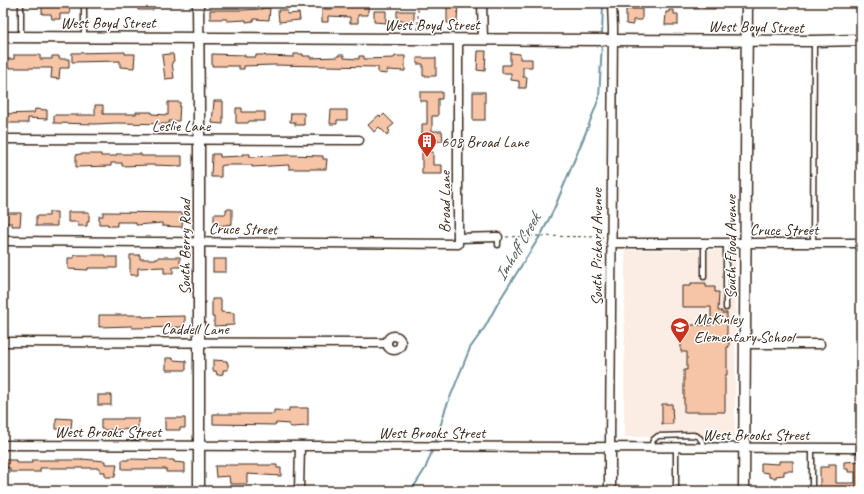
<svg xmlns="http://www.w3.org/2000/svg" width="864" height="494" font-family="Caveat,sans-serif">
  <rect width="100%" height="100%" fill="#fff"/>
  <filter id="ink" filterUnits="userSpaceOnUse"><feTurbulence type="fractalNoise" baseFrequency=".025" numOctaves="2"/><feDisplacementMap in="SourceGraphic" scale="8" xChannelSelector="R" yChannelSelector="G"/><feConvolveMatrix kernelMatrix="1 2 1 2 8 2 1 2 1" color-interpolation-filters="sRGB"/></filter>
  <g filter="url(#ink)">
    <path fill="#fcede4" d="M625,250H736L735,437H624Z"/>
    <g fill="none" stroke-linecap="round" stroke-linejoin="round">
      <g stroke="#6f949e" stroke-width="2">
        <path d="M602,36L603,3"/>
        <path d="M435,445L445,410L470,348L485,327L499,301L542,233L554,209L586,132L599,98L602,42"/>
        <path d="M411,491L425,469L433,449"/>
      </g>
    </g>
    <g fill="#f6c4a6" stroke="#3b2a1e">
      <path d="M42,3H69L70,14H60V19H52L51,14H42Z"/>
      <path d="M138,3H154V8H153V10H138Z"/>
      <path d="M350,3H368V15H358V23H350V17L328,16V22H322V9H334V4H350Z"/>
      <path d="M447,3H458L457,23H447Z"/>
      <rect x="694" y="3" width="21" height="6"/>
      <path d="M262,8H270L269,20L254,19V21L246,22V20L227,21V19H210V10H242L262,9Z"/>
      <path d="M626,9H642V20H633V25L626,24Z"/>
      <path d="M278,10H287V14L299,13L300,20L279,22Z"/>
      <path d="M669,10H674V14H678V25H665L666,12H669Z"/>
      <path d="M374,11H386V23L374,22Z"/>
      <rect x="397" y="11" width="17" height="10"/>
      <path d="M478,51H486L485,71L477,70Z"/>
      <path d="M125,52V54H135L134,68L120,67V61L72,62V53Z"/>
      <path d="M510,53L520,54V59H532V67H523V77H527L526,88H519V81L511,80V73H502V65H510Z"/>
      <path d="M169,54H173L174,61L172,62L174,78L165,79L162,55Z"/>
      <path d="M212,54L245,55V57H256V55H265V56L294,57V54H303V56H310V58L338,57V55H344V58L359,59V56H364V59L394,58L395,56H405V71L387,70V74L378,73V67L274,65L244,66V69H239V66H212Z"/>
      <path d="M14,55H40V59H52V56H59V59H69V68H60L59,79L51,78L52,68H3V59H14Z"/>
      <path d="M417,58H436V76H423V64H417Z"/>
      <path d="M420,92H442V99H438V116H432V131H442L443,141L422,142V124H427V101H420Z"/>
      <rect x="473" y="92" width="12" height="28"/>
      <path d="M214,101H223V124L212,123Z"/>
      <path d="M168,102H180L179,121H169V124L116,123L95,124L54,123V115H95V105H103V114H136V112H152V114L168,115Z"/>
      <path d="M236,108H242V112H265V121H249L248,123H236Z"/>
      <path d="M35,109L47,110V119L28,118V123H3V114L34,113Z"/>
      <path d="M331,110H347V120H337V124H330Z"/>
      <path d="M291,113H304V125H295V122H290Z"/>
      <path d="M384,114L394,124L388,129L390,131L387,135L379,127L374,132L368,125L379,115L381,117Z"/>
      <path d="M422,152H433V165H442V174H422Z"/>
      <path d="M80,154H101V156H116V154H141V156H182V166L151,165L122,166V163H111V166L76,167V155Z"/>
      <path d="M212,154H220V157L242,156V154H250V157L289,155L323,156V159H327L326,169H289V165L252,167V165H225L221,166V177H211Z"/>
      <path d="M226,209H232V224L219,226V224H214V214H226Z"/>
      <path d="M49,212H57V226H36V216H49Z"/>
      <path d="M68,212H89V222H87V226H78V222H68Z"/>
      <path d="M103,212L183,213L182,227L162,226V223L136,225V223L134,222H117V226H108V224H99V216H103Z"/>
      <path d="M3,213H21L20,226H12V223H3Z"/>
      <path d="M74,255H106V257H117V268H88V270L68,269V258H74Z"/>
      <path d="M130,255H140V259H158V257H180V267H173V273H164V267L138,268V275H130Z"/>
      <rect x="213" y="259" width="13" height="13"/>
      <path d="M691,283H706V287H715V292H719L718,311H722V313H727V341L729,342V347H727V375H725V412H684V370H687V352H681V334H687V325H711V307H682V286H691Z"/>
      <path d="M212,299H221V312L234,313V325L214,326V317H212Z"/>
      <path d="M99,315H142V317L185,316V327L132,328V326L99,327Z"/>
      <path d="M166,358H173V360L186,361V370H166Z"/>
      <path d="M213,360L227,361V363H228V370H223V374L217,375L216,371H213Z"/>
      <rect x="98" y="395" width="13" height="10"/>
      <path d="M662,404H672L673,424H662Z"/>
      <path d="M289,408H308V426L292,427L289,426V424L276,423V425L213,424V414H274V410L289,411Z"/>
      <path d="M56,418L72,419L71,428H68V430L56,429Z"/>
      <path d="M123,418H138V429L104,430V429H101V419H123Z"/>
      <path d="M165,418H185V428H180V430H165Z"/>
      <path d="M82,459L105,461V464H117L115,477H105V472H100V468H40V472H10V468H3V460H16V463H32V460H82Z"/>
      <path d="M128,459L174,460V462L185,463V472H166V469H122V460H128Z"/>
      <path d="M779,461H793V471H784V475L776,476V478L769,477V473L761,472V463L779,464Z"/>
      <path d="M861,461V491H820V467H829V464H836V483H855V472H848V469H844V462Z"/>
      <path d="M225,465H277V468H281V476L247,474V484H230L229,476L216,477L215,466H225Z"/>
    </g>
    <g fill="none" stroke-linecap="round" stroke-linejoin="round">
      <g stroke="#3b2a1e" stroke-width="7">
        <g id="service">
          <path d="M21,3V36"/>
          <path d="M84,36V3"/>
          <path d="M498,237V245"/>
          <path d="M813,243L814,42"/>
          <path d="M704,277V243"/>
          <path d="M726,308V243"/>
          <path d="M651,447L653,440L658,436L693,435C700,436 703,441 704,447"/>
          <path d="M676,491V447"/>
          <path d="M812,491V448"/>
        </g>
      </g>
      <g stroke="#3b2a1e" stroke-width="11">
        <g id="minor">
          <path d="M482,3L483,39"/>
          <path d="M3,139L359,140"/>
          <path d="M458,238L498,237"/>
          <path d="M3,241L458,244V40"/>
          <path d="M611,243H861"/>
          <circle cx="394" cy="343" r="7"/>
          <path d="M3,342L387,343"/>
          <path d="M745,344H820"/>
          <path d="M3,445L861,448"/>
          <path d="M610,447L613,28L612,3"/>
          <path d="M299,491L300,446"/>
        </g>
      </g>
      <g stroke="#3b2a1e" stroke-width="13">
        <g id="tertiary">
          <path d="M198,3L199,109V491"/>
          <path d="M3,37L814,41L861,40"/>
          <path d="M610,491V447"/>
          <path d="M744,491L747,3"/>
        </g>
      </g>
      <g stroke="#3b2a1e" stroke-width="1" stroke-dasharray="3 3" stroke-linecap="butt">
        <path d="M418,3V30"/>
        <path d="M506,237L535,236L603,237"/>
      </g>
      <use href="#service" stroke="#fff" stroke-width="4"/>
      <use href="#minor" stroke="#fff" stroke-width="8"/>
      <use href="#tertiary" stroke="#fff" stroke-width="10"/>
    </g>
  </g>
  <defs>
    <g id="building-pin" transform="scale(1)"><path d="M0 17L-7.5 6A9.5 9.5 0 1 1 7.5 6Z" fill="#c8321e" stroke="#fff"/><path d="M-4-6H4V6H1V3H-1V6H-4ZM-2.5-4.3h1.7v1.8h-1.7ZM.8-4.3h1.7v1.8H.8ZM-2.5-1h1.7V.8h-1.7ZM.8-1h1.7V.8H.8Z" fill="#fff"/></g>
    <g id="school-pin" transform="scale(1)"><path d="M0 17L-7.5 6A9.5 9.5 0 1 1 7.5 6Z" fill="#c8321e" stroke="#fff"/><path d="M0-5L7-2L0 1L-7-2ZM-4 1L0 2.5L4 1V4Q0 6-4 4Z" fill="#fff"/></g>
  </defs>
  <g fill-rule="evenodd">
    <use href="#building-pin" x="427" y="141"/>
    <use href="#school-pin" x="680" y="327"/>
  </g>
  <g text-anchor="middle" stroke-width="3" stroke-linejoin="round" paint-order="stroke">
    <g font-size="16" fill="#3b2a1e" stroke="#fff">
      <text x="108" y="28">West Boyd Street</text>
      <text x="432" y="30">West Boyd Street</text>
      <text transform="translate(756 26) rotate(1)" y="6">West Boyd Street</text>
      <text x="181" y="131">Leslie Lane</text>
      <text transform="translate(444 202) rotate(-90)" y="6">Broad Lane</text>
      <text transform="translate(243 228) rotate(1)" y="6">Cruce Street</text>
      <text x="784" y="235">Cruce Street</text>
      <text transform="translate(184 247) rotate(-90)" y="6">South Berry Road</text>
      <text transform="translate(596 247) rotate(-90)" y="6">South Pickard Avenue</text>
      <text transform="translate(730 247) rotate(-90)" y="6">South Flood Avenue</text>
      <text x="195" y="334">Caddell Lane</text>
      <text x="108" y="437">West Brooks Street</text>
      <text x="432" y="438">West Brooks Street</text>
      <text x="756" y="440">West Brooks Street</text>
    </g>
    <g font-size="16" fill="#3b2a1e" stroke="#fff" text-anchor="start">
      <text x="441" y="147">608 Broad Lane</text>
      <text x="694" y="324">McKinley<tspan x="694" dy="18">Elementary School</tspan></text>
    </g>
    <g font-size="17" font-style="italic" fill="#555f5e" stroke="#fff">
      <text transform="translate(517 247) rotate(-60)" y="6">Imhoff Creek</text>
    </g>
  </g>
  <rect width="864" height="494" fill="none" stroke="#fff" stroke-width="16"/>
  <rect x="8" y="8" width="848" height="478" fill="none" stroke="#3b2a1e" stroke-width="1.5" filter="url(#ink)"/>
</svg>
